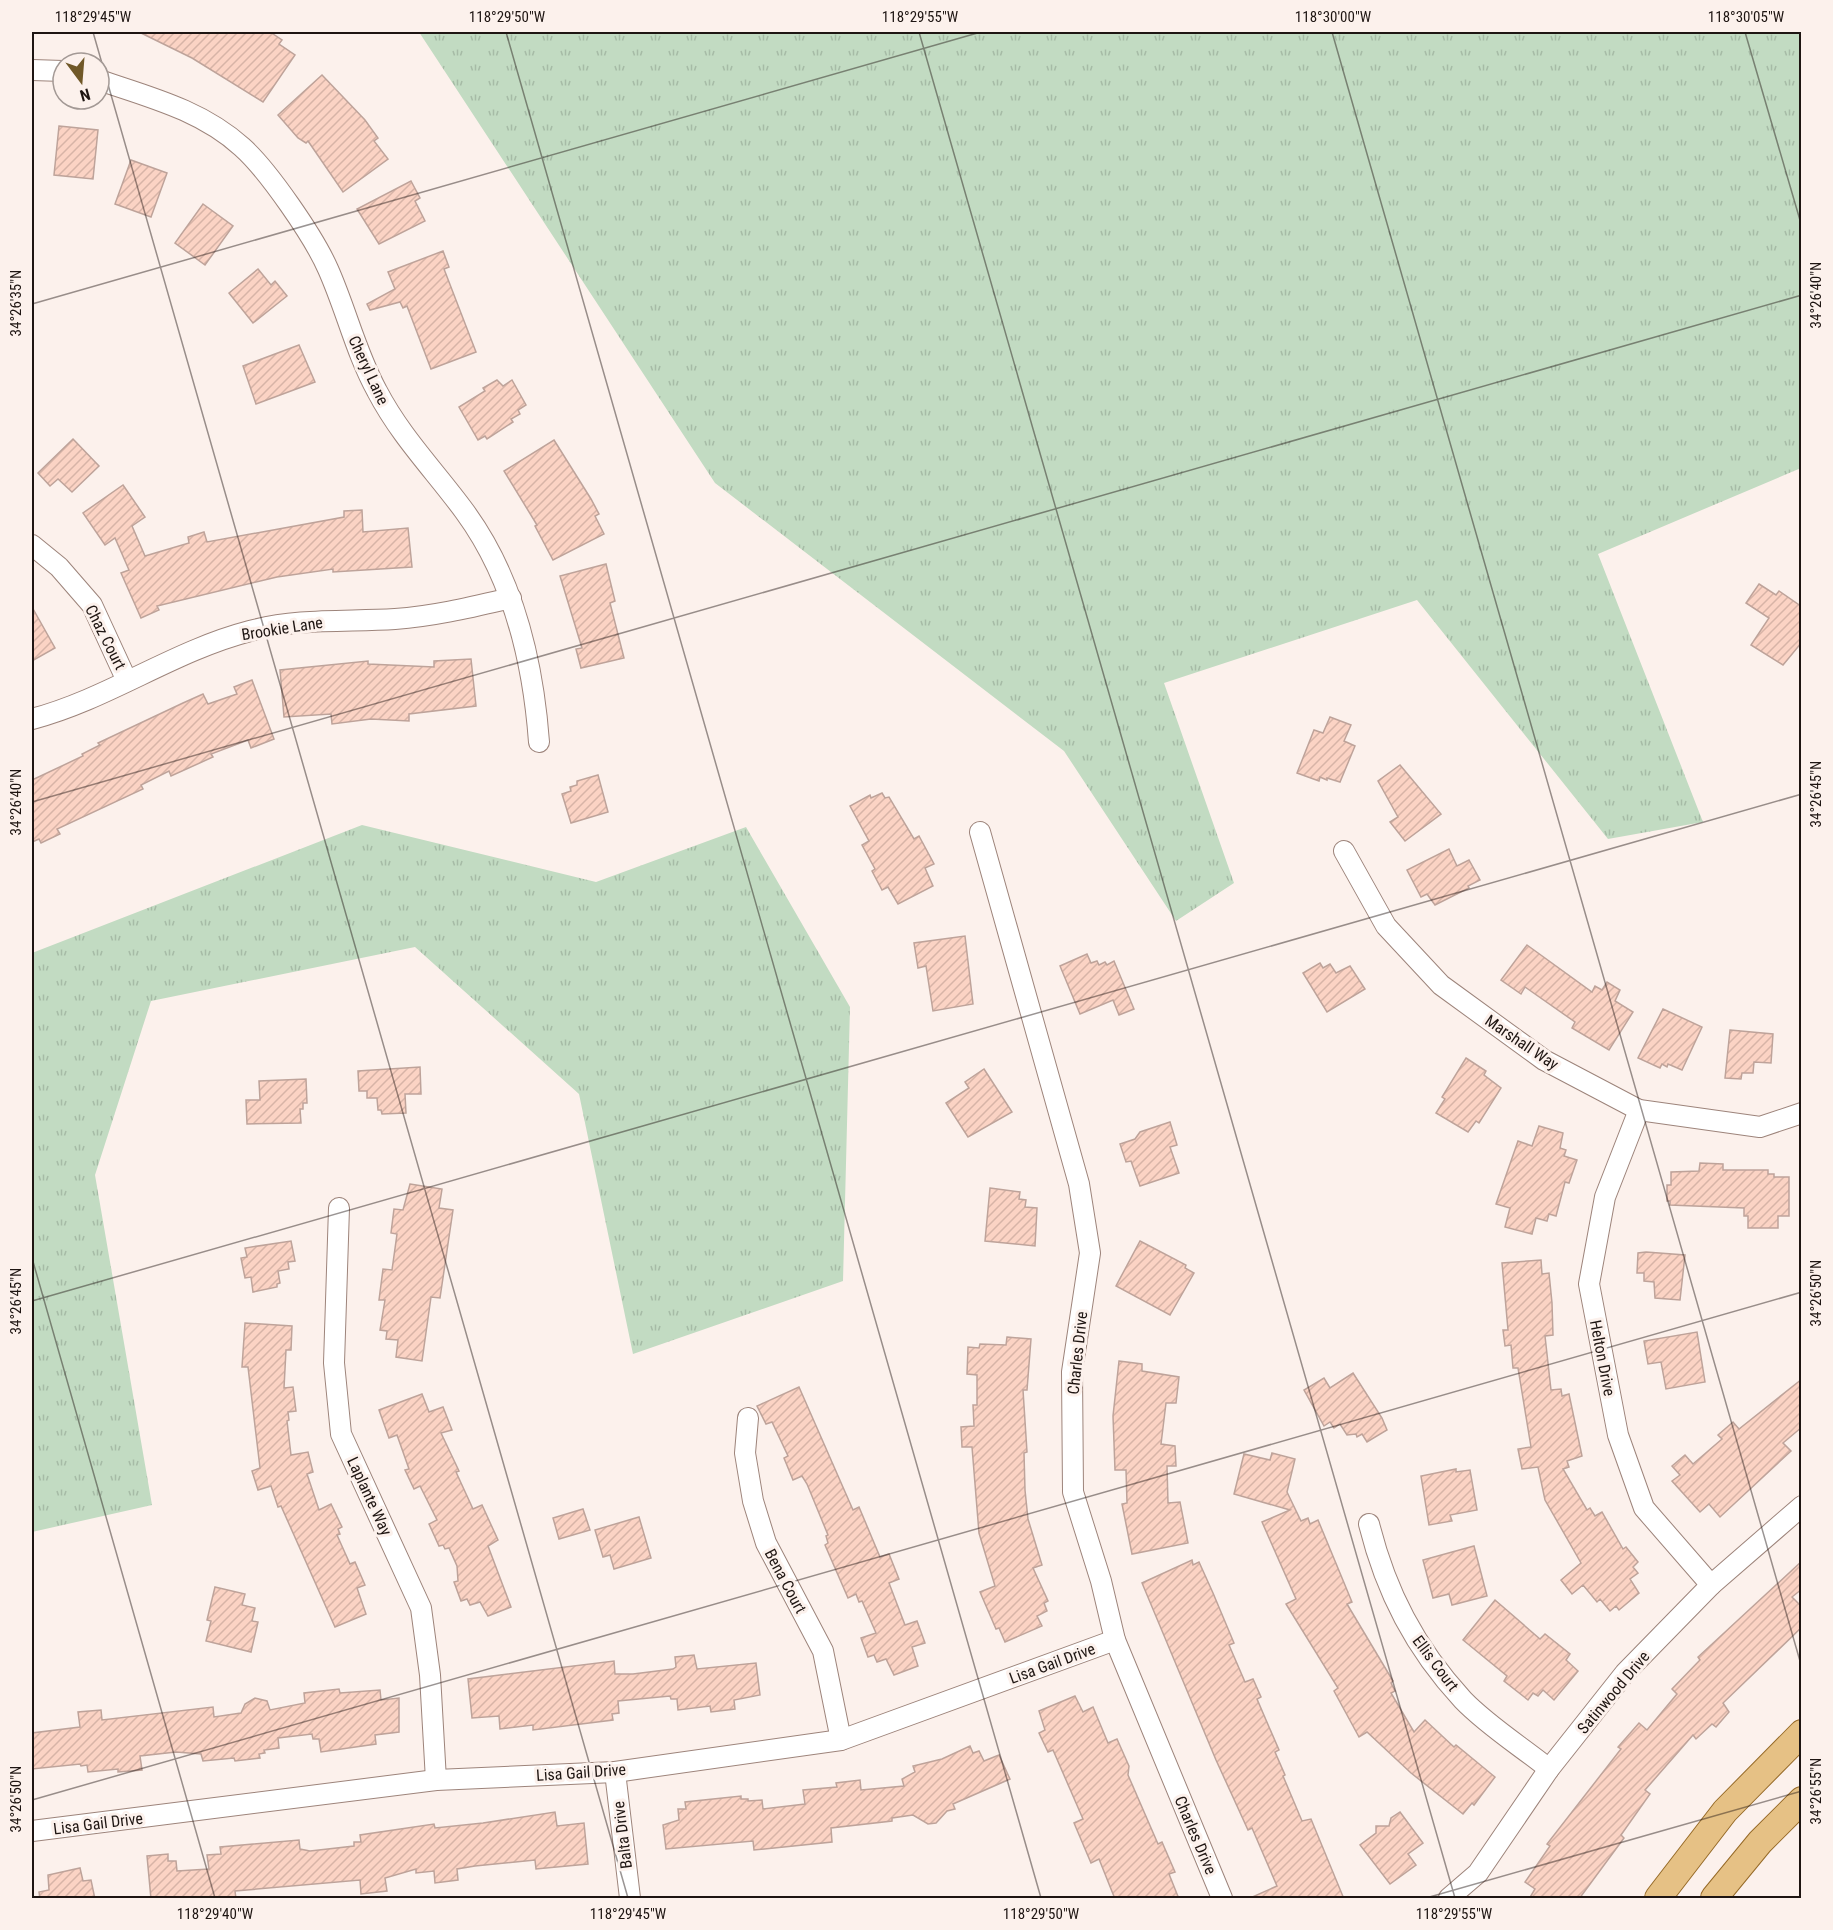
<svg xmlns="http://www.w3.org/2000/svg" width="1833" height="1930" font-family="'Roboto Condensed',sans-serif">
  <defs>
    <pattern id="grass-tufts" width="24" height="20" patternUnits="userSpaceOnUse" patternTransform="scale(1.5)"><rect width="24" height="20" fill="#c2dbc2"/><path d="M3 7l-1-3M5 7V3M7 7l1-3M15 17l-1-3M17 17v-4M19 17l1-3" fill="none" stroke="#a6bba6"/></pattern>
    <pattern id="building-hatch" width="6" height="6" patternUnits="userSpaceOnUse" patternTransform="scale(1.5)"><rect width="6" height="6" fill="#fbd3c4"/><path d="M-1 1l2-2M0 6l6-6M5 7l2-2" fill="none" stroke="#d7b4a7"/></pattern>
  </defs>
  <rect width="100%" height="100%" fill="#fcf1ec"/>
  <g fill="url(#grass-tufts)">
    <path d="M419,32H1801V468L1598,554L1703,822L1608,839L1417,600L1164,683L1234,883L1176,921L1064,751L715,483Z"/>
    <path d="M362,825L596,882L746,827L850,1007L843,1281L633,1354L579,1094L415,947L151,1001L95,1175L152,1505L32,1532V953Z"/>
  </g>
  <g fill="url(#building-hatch)" stroke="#bea39a" stroke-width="1.5">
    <path d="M139,32H270L282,40L279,44L295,55L263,102L192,58Z"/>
    <path d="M322,75L365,120L378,138L374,141L388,159L343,192L308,141L306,143L298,138L278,115Z"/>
    <path d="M59,126L98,130L93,179L54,175Z"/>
    <path d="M131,160L167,173L151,217L115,204Z"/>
    <path d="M411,181L420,198L415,201L425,221L379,244L357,209Z"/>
    <path d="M203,204L233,226L205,265L175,243Z"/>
    <path d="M443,251L449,267L444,269L476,352L431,369L407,306L403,308L400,302L370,310L367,304L395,289L388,272Z"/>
    <path d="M258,269L271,285L275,281L287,296L253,323L229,293Z"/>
    <path d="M299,345L315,382L256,404L243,366Z"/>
    <path d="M497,380L503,386L512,380L526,405L518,410L520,414L511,419L513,422L487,439L485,436L478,440L459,407L485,391L483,388Z"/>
    <path d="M73,439L99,466L72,492L58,479L50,486L38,473Z"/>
    <path d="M554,440L591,499L599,514L595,516L604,534L553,560L535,526L537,525L504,471Z"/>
    <path d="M123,485L145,517L132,526L145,556L189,543L188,537L204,532L207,542L344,517V511L362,510L363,532L408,528L412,567L333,572V569L277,577L157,606L159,610L141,618L121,573L129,570L115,538L105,545L83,513Z"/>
    <path d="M606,564L615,601L610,603L624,658L581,668L576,649L582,648L560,576Z"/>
    <path d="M1759,584L1776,595L1779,591L1802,607V642L1783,665L1751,645L1769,618L1746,603Z"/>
    <path d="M32,607L55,648L32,661Z"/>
    <path d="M471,659L476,706L409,714V721L371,719L332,724L331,714L284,717L280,670L368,661V664L434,667V661Z"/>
    <path d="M252,680L274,739L251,748L248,740L211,754L213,757L171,776L169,771L141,785L143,789L57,829L60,834L41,843L39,839L32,842V780L83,756L82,754L100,745L98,743L183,703L203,694L208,704L237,694L234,687Z"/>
    <path d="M1330,717L1351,725L1344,741L1355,746L1340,782L1327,778V780L1320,777L1319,781L1297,773L1314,730L1323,733Z"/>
    <path d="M1400,765L1441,814L1405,841L1390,822L1398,817L1378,781Z"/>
    <path d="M598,775L608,812L571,823L562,794L571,791L570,787L577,785V781Z"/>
    <path d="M882,793L885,798L889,797L914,839L919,836L934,864L925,868L933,886L898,904L888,887L882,890L872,871L875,869L862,845L869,841L850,806L870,795L871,798Z"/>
    <path d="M1449,849L1457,866L1469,860L1480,880L1468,886L1469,888L1435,905L1427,894L1421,897L1407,870Z"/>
    <path d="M965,936L973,1004L933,1011L926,966L918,968L914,943Z"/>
    <path d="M1527,945L1592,992L1595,986L1602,990L1607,982L1620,990L1615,1001L1633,1012L1609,1050L1572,1028L1575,1022L1525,987L1521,994L1501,980Z"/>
    <path d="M1087,954L1091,963L1097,961L1099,965L1105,962L1107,965L1114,961L1134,1009L1119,1015L1113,1000L1080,1014L1060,966Z"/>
    <path d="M1320,963L1323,968L1330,964L1336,973L1350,966L1365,989L1327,1012L1303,973Z"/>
    <path d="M1663,1009L1702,1027L1682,1070L1668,1064L1667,1067L1662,1064L1660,1068L1638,1058Z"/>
    <path d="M1730,1030L1773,1034L1771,1063L1754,1062L1753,1073H1742L1741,1079L1725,1078Z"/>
    <path d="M1466,1058L1486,1071L1484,1075L1501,1088L1479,1123L1476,1121L1468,1132L1436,1113L1445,1099L1442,1097Z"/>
    <path d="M420,1067L421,1094H405L406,1113L382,1114L381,1110H378L377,1098H367V1091H359L358,1071Z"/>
    <path d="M984,1069L1012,1112L968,1137L946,1103L969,1088L965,1082Z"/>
    <path d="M306,1079L307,1103H303V1109H300L301,1123L247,1124L246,1100H260L259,1081Z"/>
    <path d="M1170,1122L1177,1145L1170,1147L1179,1173L1140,1186L1131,1161L1126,1162L1120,1144L1135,1139L1140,1132Z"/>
    <path d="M1539,1126L1563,1133L1560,1148L1566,1150L1564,1156L1577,1160L1569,1183L1565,1182L1556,1216L1549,1214L1547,1221L1536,1218L1532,1234L1505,1227L1510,1208L1496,1204L1518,1141L1532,1146Z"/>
    <path d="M1700,1163L1723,1164V1170H1768V1174H1774V1177H1789V1216H1778V1228H1748V1216H1744V1208L1670,1205V1201H1667V1185H1671V1172L1699,1171Z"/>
    <path d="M410,1184L442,1189L439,1208L453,1210L440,1298L431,1297L422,1361L396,1357L398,1340L386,1339L387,1331L380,1330L385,1300H379L383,1269L392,1270L397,1234L391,1233L394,1209L403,1210Z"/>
    <path d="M990,1188L1020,1192L1019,1199L1026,1200L1025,1207L1037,1208L1035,1246L985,1241Z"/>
    <path d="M291,1241L295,1261L288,1262L289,1269L278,1271L280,1283L277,1284V1287L253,1292L251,1277L245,1278L241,1258L247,1257L245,1248Z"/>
    <path d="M1140,1241L1186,1265L1185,1268L1194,1273L1170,1315L1116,1286Z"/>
    <path d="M1646,1252L1685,1255L1680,1300L1655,1298L1654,1282L1644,1281V1273H1637L1638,1253Z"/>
    <path d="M1541,1260L1542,1274L1549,1273L1552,1303L1553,1335L1545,1336L1551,1390L1561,1389L1562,1396L1569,1394L1582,1456L1567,1461L1569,1467L1563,1469L1587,1510L1590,1508L1595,1516L1602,1512L1623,1549L1626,1547L1638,1562L1633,1567L1638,1573L1630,1579L1639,1593L1619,1610L1616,1606L1610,1611L1600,1599L1597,1602L1583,1585L1572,1594L1561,1580L1581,1563L1545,1500L1538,1467L1522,1469L1518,1449L1531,1447L1518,1368H1513L1511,1345L1505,1346L1503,1330H1508L1502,1263Z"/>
    <path d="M245,1323L292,1326L291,1350H286L284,1388L293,1387L296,1411L288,1412L289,1420L287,1421L291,1455L308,1452L313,1472L307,1474L319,1510L331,1504L342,1527L338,1529L340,1534L337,1535L350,1564L355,1562L365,1585L357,1588L366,1614L335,1627L281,1506L278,1507L271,1486L258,1490L252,1471L260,1468L248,1367H242Z"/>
    <path d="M1697,1332L1705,1382L1666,1389L1661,1362L1648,1364L1644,1341Z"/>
    <path d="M1007,1337L1031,1339L1027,1390H1023L1027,1452L1024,1453L1025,1490L1028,1519L1042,1565L1033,1568L1048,1601L1044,1603L1047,1611L1037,1616L1042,1626L1005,1642L999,1628L996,1629L980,1592L995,1586L979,1533L972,1447H962L961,1427L974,1426L973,1405H977V1375L967,1374L968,1347L979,1348L980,1344L1006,1345Z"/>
    <path d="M1119,1361L1142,1364V1371L1179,1377L1176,1403H1166L1161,1444L1175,1446L1176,1466H1167L1168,1503L1180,1502L1188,1543L1132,1554L1122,1504L1127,1503L1126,1470H1115L1113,1416Z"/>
    <path d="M1353,1373L1382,1418L1387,1430L1367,1442L1362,1434L1357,1437L1356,1434L1347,1435L1340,1424L1334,1428L1330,1422L1324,1426L1304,1390L1324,1378L1330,1388Z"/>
    <path d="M1802,1379V1427L1783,1443L1791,1451L1720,1517L1709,1504L1700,1512L1672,1481L1680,1475L1672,1466L1685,1455L1693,1464L1722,1439L1718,1435L1733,1422L1739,1429Z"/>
    <path d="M799,1387L853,1510L859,1507L880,1557L889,1554L899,1579L889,1583L905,1625L917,1621L925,1643L912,1647L918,1666L894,1675L886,1659L877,1662L874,1655L868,1657L861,1638L876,1633L862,1601L859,1602L856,1594L848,1598L825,1545L828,1543L826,1536L828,1535L807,1484L802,1476L793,1480L784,1458L788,1456L772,1422L766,1424L757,1406Z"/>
    <path d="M422,1394L429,1412L443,1407L452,1430L441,1433L459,1471L456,1472L473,1509L482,1505L498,1540L488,1546L511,1607L488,1616L480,1602L470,1605L467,1599L461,1601L454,1582L458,1581L457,1566L449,1548L445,1549L443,1545L439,1546L429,1524L437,1520L420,1486L414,1489L405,1470L409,1469L397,1435L389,1438L379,1410Z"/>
    <path d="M1272,1453L1295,1459L1287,1492L1301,1521L1308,1518L1310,1524L1318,1520L1352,1602L1347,1604L1393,1681L1391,1683L1395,1691L1391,1693L1414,1732L1425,1720L1454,1747L1456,1745L1495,1777L1474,1805L1472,1803L1463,1814L1411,1773L1367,1732L1359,1737L1334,1691L1338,1688L1286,1604L1296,1599L1262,1522L1290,1510L1234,1494L1244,1454L1270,1460Z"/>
    <path d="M1456,1469V1472L1470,1470L1477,1510L1450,1515L1452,1521L1429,1525L1421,1476Z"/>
    <path d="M583,1509L590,1530L559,1539L553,1518Z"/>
    <path d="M639,1517L651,1558L614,1569L610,1555L603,1557L595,1530Z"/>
    <path d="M1474,1546L1487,1596L1452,1605L1449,1594L1433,1598L1423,1560Z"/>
    <path d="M1192,1560L1193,1565L1199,1562L1213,1593L1234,1643L1229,1645L1245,1682L1253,1679L1261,1697L1257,1699L1279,1750L1275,1752L1285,1775L1283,1776L1302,1821L1311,1819L1344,1899H1248L1277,1886L1252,1828L1248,1830L1216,1760L1142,1583Z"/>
    <path d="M1802,1561V1589L1792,1597L1802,1607V1627L1723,1703L1729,1712L1716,1727L1712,1724L1696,1739L1693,1735L1645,1790L1650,1794L1621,1835L1624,1838L1579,1899H1529L1535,1889L1525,1882L1550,1846L1547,1844L1621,1749L1618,1747L1639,1723L1647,1730L1677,1694L1672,1689L1700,1660L1698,1657Z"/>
    <path d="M215,1587L245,1594L242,1605L255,1608L252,1621L258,1622L251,1652L206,1641L211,1621L207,1620Z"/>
    <path d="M1495,1600L1540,1639L1545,1634L1570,1654L1566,1660L1578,1671L1554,1700L1543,1690L1538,1696L1533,1693L1528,1700L1504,1681L1507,1676L1463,1640Z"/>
    <path d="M694,1655L697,1669L756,1663L760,1695L734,1700L735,1709L711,1712L710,1706L678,1710L677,1699H671L670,1696L618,1701L619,1713L612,1714L613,1720L533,1730V1725L500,1729L499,1716L472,1718L468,1679L614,1661L615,1674H633L673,1669L676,1667L675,1657Z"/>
    <path d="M339,1689L340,1693L380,1690L381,1700L399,1698V1732L375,1735L376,1744L321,1752L319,1739H313L312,1734L278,1738L279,1748L264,1750L265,1753L259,1754L260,1758L235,1761L234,1758L203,1761L201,1754L176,1752L140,1756L142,1770L118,1772V1769L88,1772L87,1765L81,1766L80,1764L32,1769V1733L80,1727L78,1712L101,1710L102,1720L213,1707L214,1717L241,1713L245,1704L255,1698L267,1701L270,1710L305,1703L304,1693Z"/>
    <path d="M1075,1696L1083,1712L1093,1707L1108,1743L1117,1739L1129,1766L1128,1775L1158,1844L1162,1842L1175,1872L1169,1874L1179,1899H1115L1099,1859L1091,1863L1074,1823L1083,1819L1053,1750L1048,1752L1039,1733L1045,1730L1039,1711Z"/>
    <path d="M970,1746L973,1753L979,1751L984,1761L999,1755L1010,1779L953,1804L955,1809L947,1811L936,1823L928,1824L913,1815L892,1818V1821L831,1828L832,1842L754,1850L753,1841L666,1849L663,1825L679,1820L678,1809H686L685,1802L741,1796V1799H748V1801L762,1800L763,1809L805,1804L803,1790L837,1787L836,1783L860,1780L861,1790L904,1786L902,1779L915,1772L913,1766L942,1759Z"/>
    <path d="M555,1812L557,1826L584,1823L588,1864L536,1869L535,1860L475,1866L457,1869L458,1880L435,1883L434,1871L416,1873V1869L385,1878L387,1891L361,1894L360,1880L235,1891L236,1899H151L147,1856L168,1854V1861H176L177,1871L209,1869L207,1855L221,1854L220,1847L299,1840L300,1849L310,1851L354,1846V1842H361L360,1835L434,1824L435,1828L483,1823Z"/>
    <path d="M1400,1812L1423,1843L1408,1854L1416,1865L1390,1884L1360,1845L1376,1833V1826H1389L1391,1818Z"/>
    <path d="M80,1868L83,1881L91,1880L95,1899H40L39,1892L49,1890L48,1875Z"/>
  </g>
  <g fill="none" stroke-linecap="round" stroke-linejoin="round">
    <g stroke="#9d847b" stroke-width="22">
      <g id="minor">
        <path d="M32,70L63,71"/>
        <path d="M99,80C149,97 201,110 242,147C268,170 314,237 328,269C346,309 356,353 377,391C401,437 435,471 465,512C514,579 533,661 539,742"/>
        <path d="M32,545L59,567L92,605L127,681"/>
        <path d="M32,719C108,699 173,651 250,631C297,618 347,622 395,619C435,616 472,607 511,598"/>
        <path d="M980,832L1079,1184L1090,1253L1072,1372L1073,1492L1101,1581L1115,1640L1222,1898"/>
        <path d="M1344,851L1386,926L1441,985L1544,1060L1639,1110L1760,1127L1802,1113"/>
        <path d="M1639,1110L1605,1197L1589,1284L1618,1435L1644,1508L1711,1585"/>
        <path d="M339,1208L334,1363L341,1434L421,1608L430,1675L436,1780"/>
        <path d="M748,1418L745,1453L753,1501L766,1543L823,1651L841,1740"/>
        <path d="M1369,1524C1386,1592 1415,1648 1463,1700C1488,1726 1522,1747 1549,1769"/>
        <path d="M615,1772L630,1898"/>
        <path d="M32,1831L436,1780L615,1772L841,1740L1115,1640"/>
        <path d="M1449,1898L1478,1873L1549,1769L1625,1673L1711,1585L1802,1506"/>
      </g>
    </g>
    <g stroke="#966a28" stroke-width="28">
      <g id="major">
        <path d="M1658,1898L1725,1811L1802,1733"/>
        <path d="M1714,1898L1760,1842L1802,1800"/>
      </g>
    </g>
    <use href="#minor" stroke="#fff" stroke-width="20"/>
    <use href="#major" stroke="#e6c185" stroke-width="26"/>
  </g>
  <path fill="none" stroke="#1e1512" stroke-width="1.5" stroke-opacity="0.45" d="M93,32L628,1898M506,32L1041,1898M919,32L1455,1898M1332,32L1802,1668M1745,32L1802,227M32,304L981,32M32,802L1802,295M32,1258L215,1898M32,1301L1802,794M32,1800L1802,1292M1426,1898L1802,1791"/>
  <g text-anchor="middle" stroke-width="6" stroke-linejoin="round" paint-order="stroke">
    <g font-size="16" fill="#1e1512" stroke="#fcf1ec">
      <text transform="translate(369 370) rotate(65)" y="6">Cheryl Lane</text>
      <text transform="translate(282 628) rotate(-9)" y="6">Brookie Lane</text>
      <text transform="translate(106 637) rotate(63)" y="6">Chaz Court</text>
      <text transform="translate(1522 1042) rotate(34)" y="6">Marshall Way</text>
      <text transform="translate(1077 1353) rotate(-84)" y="6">Charles Drive</text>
      <text transform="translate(1603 1358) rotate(79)" y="6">Helton Drive</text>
      <text transform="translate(370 1496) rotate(65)" y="6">Laplante Way</text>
      <text transform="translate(786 1581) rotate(62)" y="6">Bena Court</text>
      <text transform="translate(1052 1663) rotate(-20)" y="6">Lisa Gail Drive</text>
      <text transform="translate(1436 1663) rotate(53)" y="6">Ellis Court</text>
      <text transform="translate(1613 1692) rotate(-50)" y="6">Satinwood Drive</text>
      <text transform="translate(581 1772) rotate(-4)" y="6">Lisa Gail Drive</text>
      <text transform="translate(98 1823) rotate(-7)" y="6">Lisa Gail Drive</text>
      <text transform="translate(622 1835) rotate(-97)" y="6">Balta Drive</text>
      <text transform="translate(1196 1835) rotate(67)" y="6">Charles Drive</text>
    </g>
  </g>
  <rect width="1833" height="1930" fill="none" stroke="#fcf1ec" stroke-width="66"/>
  <g transform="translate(81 81) rotate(164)"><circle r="28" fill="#fcf1ec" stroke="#a39995" stroke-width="1.5"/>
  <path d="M0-4.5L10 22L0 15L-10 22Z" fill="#705828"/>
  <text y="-9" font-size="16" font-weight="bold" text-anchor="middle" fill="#1e1512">N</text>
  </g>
  <rect x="33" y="33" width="1767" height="1864" fill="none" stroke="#1e1512" stroke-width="2"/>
  <g font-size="15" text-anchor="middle" fill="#1e1512">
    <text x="93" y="22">118°29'45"W</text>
    <text x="507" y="22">118°29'50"W</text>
    <text x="920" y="22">118°29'55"W</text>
    <text x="1333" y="22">118°30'00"W</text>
    <text x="1746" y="22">118°30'05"W</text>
    <text transform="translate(1816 295) rotate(-90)" y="5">34°26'40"N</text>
    <text transform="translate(16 303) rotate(-90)" y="5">34°26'35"N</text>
    <text transform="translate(1816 794) rotate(-90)" y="5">34°26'45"N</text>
    <text transform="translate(16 802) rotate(-90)" y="5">34°26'40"N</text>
    <text transform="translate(1816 1293) rotate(-90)" y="5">34°26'50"N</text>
    <text transform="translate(16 1301) rotate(-90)" y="5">34°26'45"N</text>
    <text transform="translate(1816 1791) rotate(-90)" y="5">34°26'55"N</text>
    <text transform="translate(16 1799) rotate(-90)" y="5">34°26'50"N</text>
    <text x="215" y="1919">118°29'40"W</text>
    <text x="628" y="1919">118°29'45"W</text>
    <text x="1041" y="1919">118°29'50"W</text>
    <text x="1454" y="1919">118°29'55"W</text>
  </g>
</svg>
